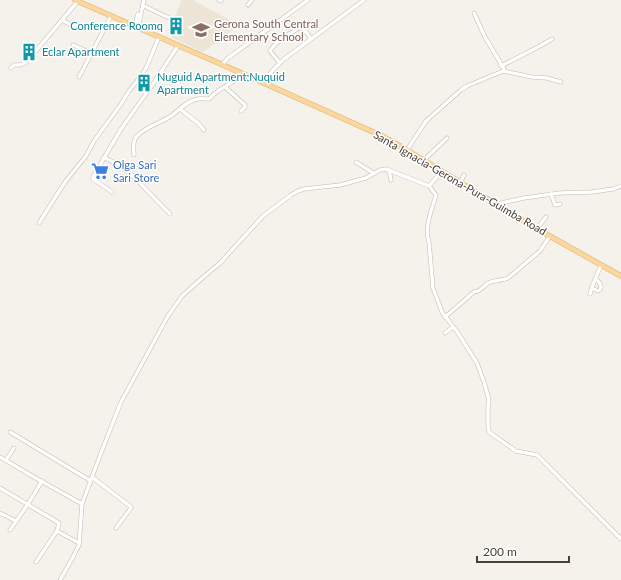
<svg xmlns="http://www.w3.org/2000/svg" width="621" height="580" font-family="Lato,sans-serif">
  <rect width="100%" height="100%" fill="#f5f1eb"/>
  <path fill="#ede4d6" d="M182,0H193L239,25L203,52L167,35Z"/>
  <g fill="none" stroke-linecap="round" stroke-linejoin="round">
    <g stroke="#c0b8ae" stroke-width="4.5">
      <g id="minor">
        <path d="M219,0L221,1"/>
        <path d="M142,5L171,19"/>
        <path d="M248,5L252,0"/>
        <path d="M474,13L485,37L504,69L503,71"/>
        <path d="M62,20L71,25L76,26"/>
        <path d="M135,26L138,14"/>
        <path d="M138,27L144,0"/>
        <path d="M73,45L91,53"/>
        <path d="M280,63L270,51C275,42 292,32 301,27L307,33L311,39"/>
        <path d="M222,65L228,58L308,0"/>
        <path d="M501,66L540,46L552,39"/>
        <path d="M11,68L14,65H19L25,63L34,53L78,1"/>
        <path d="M79,77L111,16"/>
        <path d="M264,83L273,70L284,59L364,0"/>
        <path d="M225,87L245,105V107L241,111"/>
        <path d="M180,109L198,123L204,130"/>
        <path d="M407,150L426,121L461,90L467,86L503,71L532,77L547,78L561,82"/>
        <path d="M134,155C134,149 132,143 136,137C145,127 160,123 171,116C178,111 185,103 194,100C199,98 204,99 209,99C218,88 233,84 243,74"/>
        <path d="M104,157L120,166L132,175L170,214"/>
        <path d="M424,160L447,138"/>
        <path d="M356,162L373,173"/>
        <path d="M389,170L391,180"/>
        <path d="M460,183L464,175"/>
        <path d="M429,186L436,195C432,210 424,226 429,242L433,288L442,312L458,333L477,363L484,382L489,400L488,407V426L489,432L516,451L537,455L621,539"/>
        <path d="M112,192L93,179V177L121,129L153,84L178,46"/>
        <path d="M551,194L555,205L560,204"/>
        <path d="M497,204L524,198L560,193L592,192L613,189L621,186"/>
        <path d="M39,223L65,182L86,156L94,141L121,104L129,91L142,75L147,66L159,37"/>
        <path d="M537,229L546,217"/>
        <path d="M592,288L598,291C604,288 600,282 595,279"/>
        <path d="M590,294L592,287L601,265"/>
        <path d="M445,317L474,292C481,292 483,286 488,283C494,280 502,281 508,278L540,251L550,236"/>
        <path d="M445,333L453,327"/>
        <path d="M10,432L91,481"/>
        <path d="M0,457L32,476L82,504L79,545L73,557L60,580"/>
        <path d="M6,460L14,448"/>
        <path d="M92,477L131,507V508L116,528"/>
        <path d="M0,488L59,523L57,531L36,562"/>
        <path d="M82,504L101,453L121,402L168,316L182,296L200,280L220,263L263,216L291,195L298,191L304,189L340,185L366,178L380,170L386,169L429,186L441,172"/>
        <path d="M0,513L16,521"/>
        <path d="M10,530L28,504L42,481"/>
        <path d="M57,531L79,543"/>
      </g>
    </g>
    <g stroke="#dfb26f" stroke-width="5.5">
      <path id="major" d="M75,0L266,84L382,136L407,150L537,229L621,276"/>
    </g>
    <use href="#minor" stroke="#fff" stroke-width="3.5"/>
    <use href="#major" stroke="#fad79f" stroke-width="4.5"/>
  </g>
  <defs>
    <g id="building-bare" transform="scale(1.38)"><path d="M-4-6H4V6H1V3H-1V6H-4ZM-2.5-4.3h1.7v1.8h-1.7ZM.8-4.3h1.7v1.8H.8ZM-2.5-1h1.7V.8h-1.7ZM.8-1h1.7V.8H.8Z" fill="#0f9aa8" stroke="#fff" stroke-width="2.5" paint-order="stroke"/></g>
    <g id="school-bare" transform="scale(1.38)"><path d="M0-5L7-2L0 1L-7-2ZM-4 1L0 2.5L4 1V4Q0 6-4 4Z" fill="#8d6e63" stroke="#fff" stroke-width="2.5" paint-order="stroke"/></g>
    <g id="supermarket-bare" transform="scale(1.38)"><path d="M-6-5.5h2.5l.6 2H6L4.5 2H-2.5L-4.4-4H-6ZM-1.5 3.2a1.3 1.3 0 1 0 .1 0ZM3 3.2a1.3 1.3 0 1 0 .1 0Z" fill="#3f7fe0" stroke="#fff" stroke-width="2.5" paint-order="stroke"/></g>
  </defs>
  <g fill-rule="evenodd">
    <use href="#building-bare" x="176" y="26"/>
    <use href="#school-bare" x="201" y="30"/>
    <use href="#building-bare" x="29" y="52"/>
    <use href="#building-bare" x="144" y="83"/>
    <use href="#supermarket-bare" x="100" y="171"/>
  </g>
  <g text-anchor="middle" stroke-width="3" stroke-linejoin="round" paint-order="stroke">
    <g font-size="11" fill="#785e54" stroke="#fff" text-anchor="start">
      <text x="214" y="28">Gerona South Central<tspan x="214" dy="13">Elementary School</tspan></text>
    </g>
    <g font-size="11" fill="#0d838f" stroke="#fff" text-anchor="start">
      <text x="163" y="30" text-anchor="end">Conference Roomq</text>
      <text x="42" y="56">Eclar Apartment</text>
      <text x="157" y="81">Nuguid Apartment;Nuquid<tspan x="157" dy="13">Apartment</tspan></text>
    </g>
    <g font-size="11" fill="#366cbe" stroke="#fff" text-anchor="start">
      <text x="113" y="169">Olga Sari<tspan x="113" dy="13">Sari Store</tspan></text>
    </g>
    <g font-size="11" fill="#494139" stroke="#fff">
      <text transform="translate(460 183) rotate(30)" y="4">Santa Ignacia-Gerona-Pura-Guimba Road</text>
    </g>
  </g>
  <path d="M477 556v6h92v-6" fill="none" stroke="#494139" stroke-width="2"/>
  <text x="483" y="556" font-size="12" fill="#494139" stroke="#ffffff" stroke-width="3" paint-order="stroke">200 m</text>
</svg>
